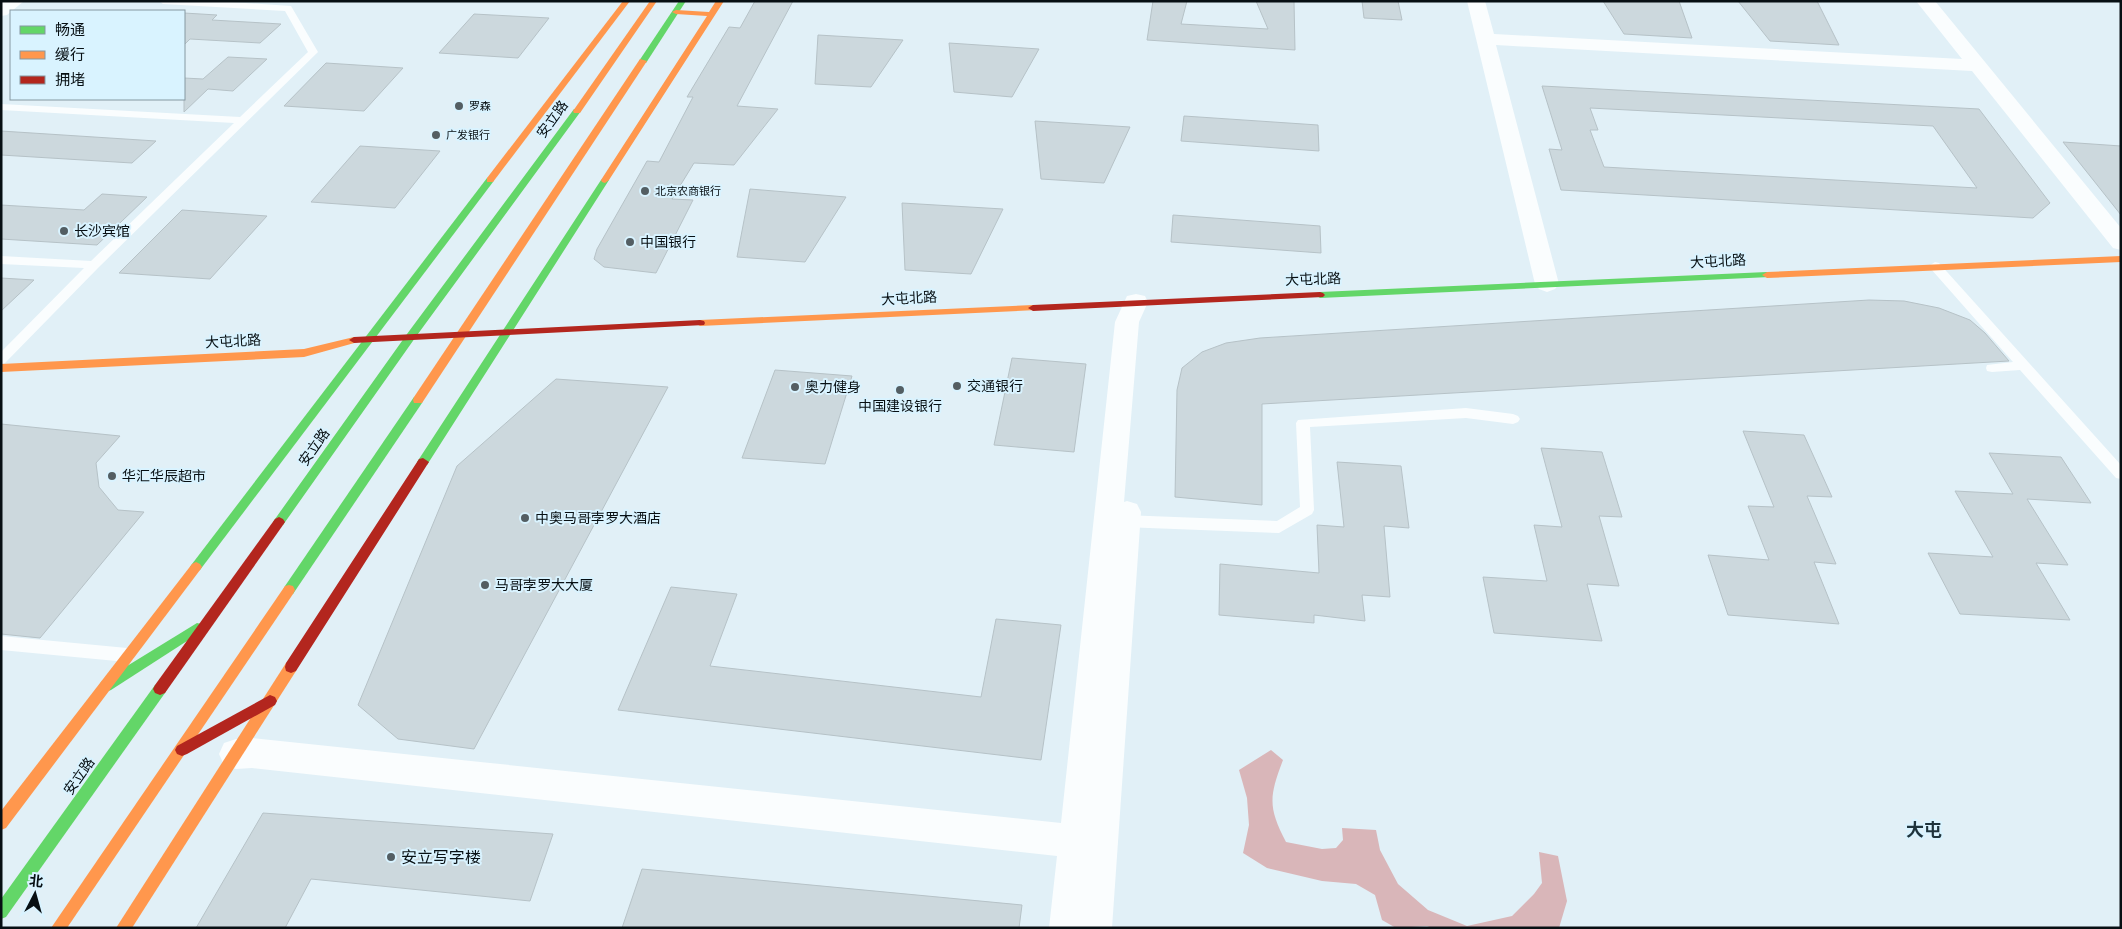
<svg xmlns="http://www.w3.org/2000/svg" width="2122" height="929" font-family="'Roboto Condensed','Noto Sans SC',sans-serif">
  <rect width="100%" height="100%" fill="#e1f0f7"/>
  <path fill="#d9b6b9" d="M1271,750L1283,760C1269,797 1268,807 1286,842L1322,849L1336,848L1343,840L1342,828L1376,830L1380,850L1398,884L1428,910L1467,926L1512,916L1534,894L1542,883L1539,852L1558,856L1567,901L1559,928H1432L1427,926L1396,928L1382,920L1375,895L1356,884L1322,881L1267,868L1243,853L1249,825L1247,798L1239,770Z"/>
  <g fill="#ccd8dd" stroke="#b6c2c7" fill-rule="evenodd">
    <path d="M755,1H793L737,106L778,109L734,165L694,163L672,199L693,200L656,273L604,267L594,259L597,249L647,161L659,162L693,97H687L729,27L740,28Z"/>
    <path d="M1153,1H1187L1181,24L1268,29L1256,1H1294L1295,50L1147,40Z"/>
    <path d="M1362,1H1398L1402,20L1364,18Z"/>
    <path d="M1603,1H1679L1692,38L1624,34Z"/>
    <path d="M1738,1H1817L1839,45L1770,41Z"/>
    <path d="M184,13L217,15L212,20L281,24L260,43L190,39L184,45Z"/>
    <path d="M474,14L549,18L518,58L439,53Z"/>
    <path d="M818,35L903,40L871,87L815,84Z"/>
    <path d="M949,43L1039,49L1012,97L954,92Z"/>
    <path d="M228,57L267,59L233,91L208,89L184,112V78L203,79Z"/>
    <path d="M326,63L403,68L364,111L284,106Z"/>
    <path d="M1542,86L1979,109L2050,203L2033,218L1561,190L1549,149L1562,150ZM1590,108L1933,126L1977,188L1604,167L1590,130H1598Z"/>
    <path d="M1184,116L1318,125L1319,151L1181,141Z"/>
    <path d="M1035,121L1130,127L1104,183L1041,179Z"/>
    <path d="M1,131L156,141L132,163L1,155Z"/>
    <path d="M2063,142L2121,146V215Z"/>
    <path d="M360,146L440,151L395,208L311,202Z"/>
    <path d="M750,189L846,197L805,262L737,257Z"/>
    <path d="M102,194L147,197L97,245L1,239V205L84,210Z"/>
    <path d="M902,203L1003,209L971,274L905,270Z"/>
    <path d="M182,210L267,216L210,279L119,273Z"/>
    <path d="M1173,215L1320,226L1321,253L1171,242Z"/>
    <path d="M1,278L34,280L1,311Z"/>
    <path d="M1869,300L1904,301L1939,308L1970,320L1985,333L2009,361L1262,404V505L1175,497L1177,390L1182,368L1202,352L1226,343L1260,338Z"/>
    <path d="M1012,358L1086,364L1074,452L994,445Z"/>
    <path d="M775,370L852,376L825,464L742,458Z"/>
    <path d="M556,379L668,387L474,749L398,739L358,705L457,466Z"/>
    <path d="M1,424L120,436L96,463L99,487L118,510L144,512L40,638L1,634Z"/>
    <path d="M1743,431L1804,435L1832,497L1807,496L1836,564L1814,562L1839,624L1728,615L1708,555L1769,560L1748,506L1774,507Z"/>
    <path d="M1541,448L1602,452L1622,517L1599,516L1619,586L1587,584L1602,641L1494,633L1483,577L1547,581L1534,525L1562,527Z"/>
    <path d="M1989,453L2061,457L2091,503L2027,499L2068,565L2036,563L2070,620L1960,614L1928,553L1993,557L1955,491L2013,494Z"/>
    <path d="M1337,462L1401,466L1409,528L1384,526L1390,597L1362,595L1365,621L1314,615V623L1219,615L1220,564L1319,573L1317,525L1344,527Z"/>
    <path d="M671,587L737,594L710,666L981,697L996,619L1061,625L1041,760L618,710Z"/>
    <path d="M263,813L553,834L530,901L311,879L285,928H196Z"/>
    <path d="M642,869L1022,905L1019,928H622Z"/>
  </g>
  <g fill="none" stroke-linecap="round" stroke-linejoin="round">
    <g fill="#fafdfe" fill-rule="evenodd">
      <path d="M159,1H216L291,6L318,52L98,268L5,363L1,364V352L84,268L1,264V256L91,261L234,123L1,110V104L240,117L308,52L285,11L163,4Z"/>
      <path d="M1935,262L1939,263L2121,465V479L2116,478L2020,370L1992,372L1987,371L1986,368L1987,365L2013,362L1931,269L1929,266Z"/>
      <path d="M1466,408L1513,414L1518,416L1520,419L1518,422L1513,424L1466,418L1310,427L1314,510L1312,514L1279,533L1123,527L1118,525L1116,521L1118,517L1123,515L1277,521L1300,507L1296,423L1298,420Z"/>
      <path d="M1,636L127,648L133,650L135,655L133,660L127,662L1,650Z"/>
    </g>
    <g fill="#fafdfe" fill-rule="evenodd">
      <path d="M3,1H24L7,15L1,16V2Z"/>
      <path d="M1467,1H1485L1494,34L1962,59L1916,1H1935L2121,228V250L2113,248L1972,71L1496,45L1559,284L1555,289L1547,292L1539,289L1535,284Z"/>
      <path d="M1136,294L1145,296L1148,302L1139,322L1124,502L1127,501L1137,504L1141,512L1112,928H1049L1057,856L252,768L236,769L224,765L219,754L224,743L236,739L252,738L1061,823L1115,322L1127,296Z"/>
    </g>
    <g fill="#63d668" fill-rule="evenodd">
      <path d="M679,1H686L646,63H640L639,61Z"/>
      <path d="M574,109H580L581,111L415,338L283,525H275L273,522L275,519L407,334Z"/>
      <path d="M490,177L494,180L493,182L200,570L196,572L192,570L190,567L192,564L487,178Z"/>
      <path d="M605,177L609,180L427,465H419L417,462L419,459L601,180Z"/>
      <path d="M1767,272L1772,275L1770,277L1320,298L1315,295L1320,292Z"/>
      <path d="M418,396L423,400L422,403L293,594L289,595L285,594L283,590L285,586L414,397Z"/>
      <path d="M197,623L201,624L203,628L201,632L111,690L106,692L101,690L99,686L101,682Z"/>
      <path d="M160,683L165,685L167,689L165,693L6,917L1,919V899L155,685Z"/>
    </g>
    <g fill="#ff974d" fill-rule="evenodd">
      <path d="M623,1H630L493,182H487V178Z"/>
      <path d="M650,1H657L580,113H574L573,111Z"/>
      <path d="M716,1H724L609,180L605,183L602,182L601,180L707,16L676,14L672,12L676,10L709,12Z"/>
      <path d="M640,59L647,61L422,403H414L413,400L414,397Z"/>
      <path d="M2121,256V262L1767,278L1762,275L1767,272Z"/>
      <path d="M1033,305L1037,306L1038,308L1037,310L700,326L695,323L700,320Z"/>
      <path d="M354,337L359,340L358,342L304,357L1,372V364L304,349Z"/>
      <path d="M196,562L200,564L202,567L200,570L6,828L1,830V811L192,564Z"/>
      <path d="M289,585L293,586L295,590L293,594L67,928H51L285,586Z"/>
      <path d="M291,661L296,663L297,667L296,671L132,928H116L286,663Z"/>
    </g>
    <g fill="#b3261e" fill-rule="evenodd">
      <path d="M1320,292L1323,293L1325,295L1323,297L1033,311L1028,308L1033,305Z"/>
      <path d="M700,320L704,321L705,323L704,325L354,343L349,340L354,337Z"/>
      <path d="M423,458L429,462L427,465L296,671L291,673L286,671L285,667L286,663L419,459Z"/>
      <path d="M279,517L283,519L285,522L283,525L165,693L160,695L155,693L153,689L155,685L275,519Z"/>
      <path d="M270,695L275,697L277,701L275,705L187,754L182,756L177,754L175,750L177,746Z"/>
    </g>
  </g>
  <g fill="#535e63" stroke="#d9f3ff" stroke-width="2">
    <circle cx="459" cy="106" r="5"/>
    <circle cx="436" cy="135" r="5"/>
    <circle cx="645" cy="191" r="5"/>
    <circle cx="64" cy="231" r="5"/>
    <circle cx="630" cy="242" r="5"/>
    <circle cx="957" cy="386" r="5"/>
    <circle cx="795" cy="387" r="5"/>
    <circle cx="900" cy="390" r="5"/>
    <circle cx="112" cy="476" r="5"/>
    <circle cx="525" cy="518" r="5"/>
    <circle cx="485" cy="585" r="5"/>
    <circle cx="391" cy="857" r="5"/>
  </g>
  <g text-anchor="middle" stroke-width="4" stroke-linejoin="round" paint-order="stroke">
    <g font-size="11" fill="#070f13" stroke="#d9f3ff" text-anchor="start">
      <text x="469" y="110">罗森</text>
      <text x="446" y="139">广发银行</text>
      <text x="655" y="195">北京农商银行</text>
    </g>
    <g font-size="14" fill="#070f13" stroke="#d9f3ff">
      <text transform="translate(552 119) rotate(-54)" y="5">安立路</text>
      <text transform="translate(1718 261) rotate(-3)" y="5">大屯北路</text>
      <text transform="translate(1313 279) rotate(-2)" y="5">大屯北路</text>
      <text transform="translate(909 298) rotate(-3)" y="5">大屯北路</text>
      <text transform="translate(233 341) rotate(-3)" y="5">大屯北路</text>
      <text transform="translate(314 447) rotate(-55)" y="5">安立路</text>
      <text transform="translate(79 776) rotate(-55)" y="5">安立路</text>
    </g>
    <g font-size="14" fill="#070f13" stroke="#d9f3ff" text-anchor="start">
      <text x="74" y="236">长沙宾馆</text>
      <text x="640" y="247">中国银行</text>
      <text x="967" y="391">交通银行</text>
      <text x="805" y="392">奥力健身</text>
      <text x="900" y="411" text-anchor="middle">中国建设银行</text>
      <text x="122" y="481">华汇华辰超市</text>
      <text x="535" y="523">中奥马哥孛罗大酒店</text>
      <text x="495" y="590">马哥孛罗大大厦</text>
    </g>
    <g font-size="16" fill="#070f13" stroke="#d9f3ff" text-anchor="start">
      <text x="401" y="863">安立写字楼</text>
    </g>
    <g font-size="18" font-weight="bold" fill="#1e333c" stroke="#d9f3ff">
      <text x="1924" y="836">大屯</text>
    </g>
  </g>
  <rect width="2122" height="929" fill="none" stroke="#070f13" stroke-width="5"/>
  <rect x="10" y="10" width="175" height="90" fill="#d9f3ff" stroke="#8598a1"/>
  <rect x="20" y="26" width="25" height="8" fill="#63d668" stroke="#8598a1"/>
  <text x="55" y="35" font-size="15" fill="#070f13">畅通</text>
  <rect x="20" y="51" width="25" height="8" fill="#ff974d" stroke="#8598a1"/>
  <text x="55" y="60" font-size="15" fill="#070f13">缓行</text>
  <rect x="20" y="76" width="25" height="8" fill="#b3261e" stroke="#8598a1"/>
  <text x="55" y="85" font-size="15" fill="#070f13">拥堵</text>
  <g transform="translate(35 894) rotate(6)" stroke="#d9f3ff" stroke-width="4" paint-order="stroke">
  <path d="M0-4L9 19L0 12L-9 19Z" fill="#070f13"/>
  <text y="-8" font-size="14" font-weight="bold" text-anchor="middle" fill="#070f13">北</text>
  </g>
</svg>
